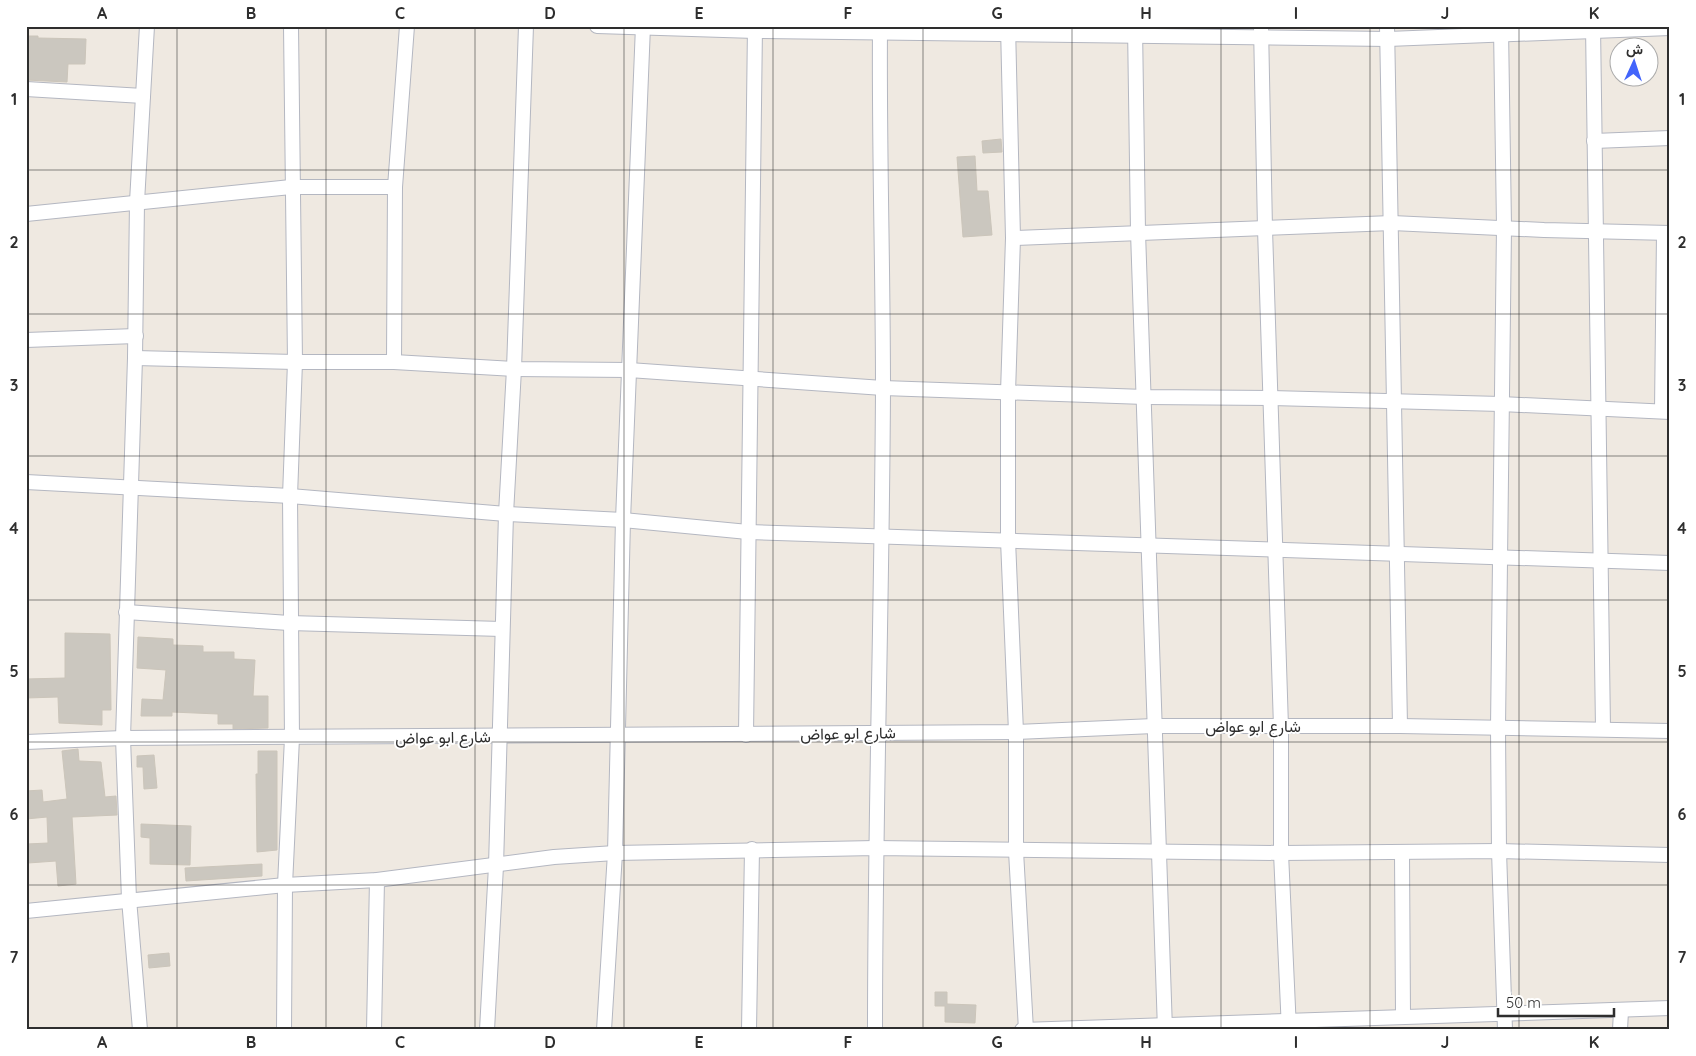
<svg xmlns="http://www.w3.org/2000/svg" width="1696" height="1056" font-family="Quicksand,Vazirmatn,sans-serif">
  <rect width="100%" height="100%" fill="#efe9e1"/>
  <g fill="#cbc7bf" stroke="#cbc5ba">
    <path d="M26,36H38V38L86,39L85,64H68L67,82L26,80Z"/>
    <path d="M1001,139L1002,152L983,153L982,141Z"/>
    <path d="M975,156L977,191H988L992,235L963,237L957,157Z"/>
    <path d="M65,633L110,634L111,710H102V725L59,723L58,697L26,698V679L65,678Z"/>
    <path d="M138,637L173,639V645L203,646V652H234V659L255,660L253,696H268V728L233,729V724H218V714L172,712V716H141L142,699L163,700L166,670L137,668Z"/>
    <path d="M78,749L79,761L101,762L105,797L116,796L117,815L72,817L76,884L58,886L56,861L28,863L27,844L48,843L47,817L26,819V791L42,790L43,802L67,799L62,751Z"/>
    <path d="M258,751H277V850L257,852L256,774H258Z"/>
    <path d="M154,755L157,788L144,789L143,767H137V756Z"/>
    <path d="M141,824L191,826L190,865L150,864V838L141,837Z"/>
    <path d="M262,864V876L186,881L185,868Z"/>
    <path d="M169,953L170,966L149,968L148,955Z"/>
    <path d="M935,992H947V1004L976,1005L975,1023L945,1022V1006H935Z"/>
  </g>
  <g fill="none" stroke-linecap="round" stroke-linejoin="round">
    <g stroke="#b4b7c1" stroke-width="16">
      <g id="street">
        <path d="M597,26L755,31L1388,39L1670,28"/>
        <path d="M1008,26L1013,238L1008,393V540L1016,732V851L1026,1030"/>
        <path d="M1135,26L1138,232L1165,1030"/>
        <path d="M1261,26L1265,229L1281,727V853L1289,1030"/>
        <path d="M1387,26L1400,726"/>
        <path d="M1593,26L1603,729"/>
        <path d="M1501,28L1504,227L1498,728L1499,851L1505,1030"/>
        <path d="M26,89L143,96"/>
        <path d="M1594,141L1670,138"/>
        <path d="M26,214L291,187H395"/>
        <path d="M1013,238L1392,223L1544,230L1670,233"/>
        <path d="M26,340L136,336"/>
        <path d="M135,358L295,362H394L514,369L629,370L883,388L1145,397L1271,398L1501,404L1670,412"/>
        <path d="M394,362L395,187L407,26"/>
        <path d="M1662,411L1664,233"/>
        <path d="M26,482L290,496L506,514L623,520L748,532L1670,563"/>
        <path d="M126,612L289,623L502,629"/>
        <path d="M746,735C748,499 753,263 755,26"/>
        <path d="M26,742L123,738L1016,732L1154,726H1400L1670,731"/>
        <path d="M1402,853L1403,1016"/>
        <path d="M26,911L285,885L377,880L554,857L615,853L875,848L1281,853L1499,851L1670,855"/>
        <path d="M140,1030L129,899L123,738L135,358L137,202L147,26"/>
        <path d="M284,1030L285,885L292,738L290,496L295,362L291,26"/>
        <path d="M374,1030L377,880"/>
        <path d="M487,1030L496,866L506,514L514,369L526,26"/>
        <path d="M604,1030L615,853L623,520L643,26"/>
        <path d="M749,1030L752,849"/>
        <path d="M875,1030C875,816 882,603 883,389C883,268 879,147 880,26"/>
        <path d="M1022,1030L1670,1008"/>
        <path d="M1620,1030L1621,1011"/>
      </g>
    </g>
    <use href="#street" stroke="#fff" stroke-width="14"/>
  </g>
  <path fill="none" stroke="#2e2e2e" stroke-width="1" stroke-opacity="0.55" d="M177,26V1030M326,26V1030M475,26V1030M624,26V1030M773,26V1030M923,26V1030M1072,26V1030M1221,26V1030M1370,26V1030M1519,26V1030M26,170H1670M26,314H1670M26,456H1670M26,600H1670M26,742H1670M26,885H1670"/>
  <g text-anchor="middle" stroke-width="4" stroke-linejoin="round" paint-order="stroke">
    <g font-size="16" fill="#2e2e2e" stroke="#fff">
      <text x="1253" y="732">شارع ابو عواض</text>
      <text transform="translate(848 733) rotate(-1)" y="6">شارع ابو عواض</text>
      <text transform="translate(443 737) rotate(-1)" y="6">شارع ابو عواض</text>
    </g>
  </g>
  <rect width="1696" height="1056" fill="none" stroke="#ffffff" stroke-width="55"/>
  <g transform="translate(1634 62) rotate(3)"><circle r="24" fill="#ffffff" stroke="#ababab"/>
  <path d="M0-4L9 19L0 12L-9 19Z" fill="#4264fb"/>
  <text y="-8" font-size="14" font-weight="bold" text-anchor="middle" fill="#2e2e2e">ش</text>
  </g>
  <path d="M1498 1008v8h116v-8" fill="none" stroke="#2e2e2e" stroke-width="2.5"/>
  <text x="1506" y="1008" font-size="15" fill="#2e2e2e" stroke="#ffffff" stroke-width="4" paint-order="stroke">50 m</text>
  <rect x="28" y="28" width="1640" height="1000" fill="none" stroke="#2e2e2e" stroke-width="2"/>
  <g font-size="16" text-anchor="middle" font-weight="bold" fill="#2e2e2e">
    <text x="102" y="19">A</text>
    <text x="251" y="19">B</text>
    <text x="400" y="19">C</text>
    <text x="550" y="19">D</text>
    <text x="699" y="19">E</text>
    <text x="848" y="19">F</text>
    <text x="997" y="19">G</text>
    <text x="1146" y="19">H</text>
    <text x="1296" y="19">I</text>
    <text x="1445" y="19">J</text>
    <text x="1594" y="19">K</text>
    <text x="14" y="105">1</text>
    <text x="1682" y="105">1</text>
    <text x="14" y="248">2</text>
    <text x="1682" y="248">2</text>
    <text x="14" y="391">3</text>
    <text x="1682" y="391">3</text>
    <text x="14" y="534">4</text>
    <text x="1682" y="534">4</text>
    <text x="14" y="677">5</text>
    <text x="1682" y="677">5</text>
    <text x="14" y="820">6</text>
    <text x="1682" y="820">6</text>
    <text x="14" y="963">7</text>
    <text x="1682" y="963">7</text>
    <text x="102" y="1048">A</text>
    <text x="251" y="1048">B</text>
    <text x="400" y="1048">C</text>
    <text x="550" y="1048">D</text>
    <text x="699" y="1048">E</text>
    <text x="848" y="1048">F</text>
    <text x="997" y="1048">G</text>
    <text x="1146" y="1048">H</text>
    <text x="1296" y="1048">I</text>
    <text x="1445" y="1048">J</text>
    <text x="1594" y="1048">K</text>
  </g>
</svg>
